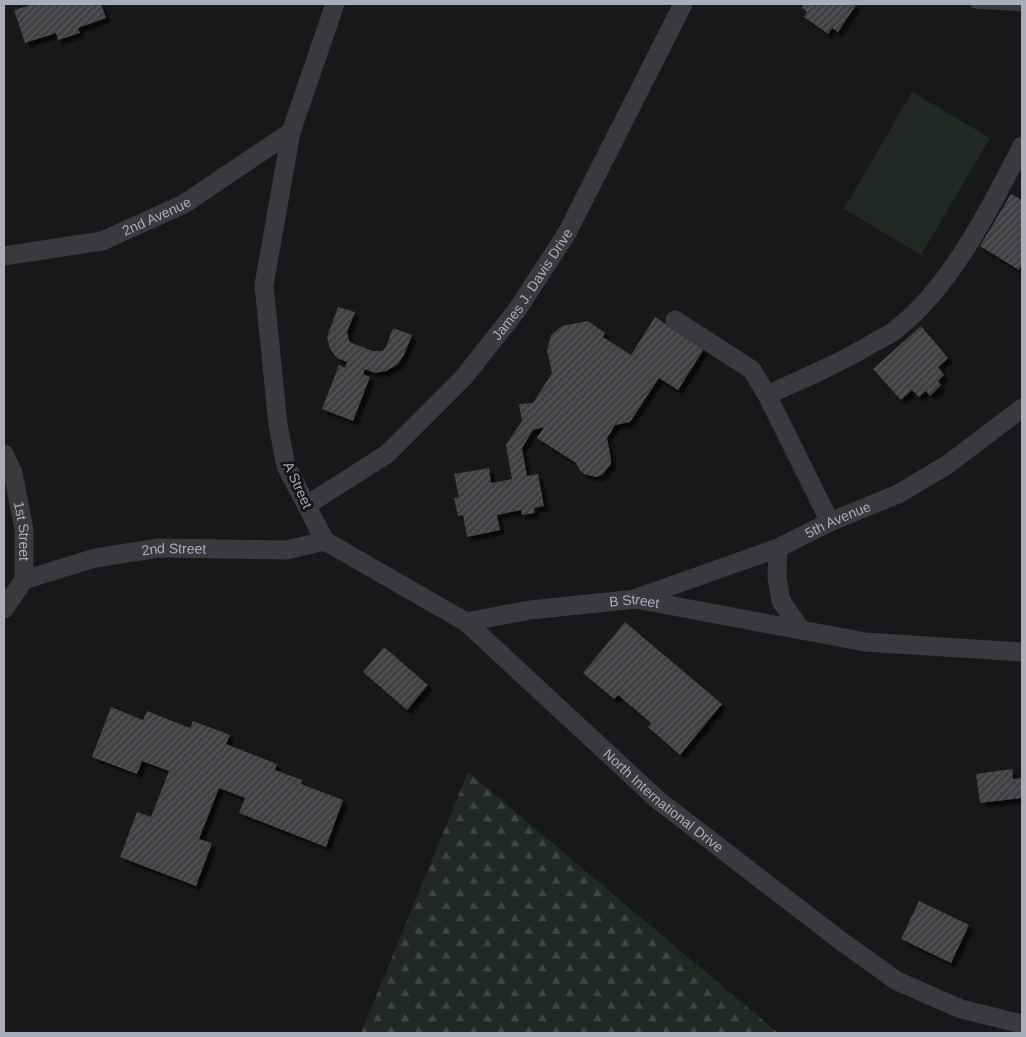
<svg xmlns="http://www.w3.org/2000/svg" width="1026" height="1037" font-family="Helvetica,sans-serif">
  <defs>
    <pattern id="forest-firs" width="22" height="20" patternUnits="userSpaceOnUse" patternTransform="scale(1.25)"><rect width="22" height="20" fill="#222924"/><path d="M5 1l3.5 6h-7zM16 11l3.5 6h-7z" fill="#3f4542"/></pattern>
    <pattern id="building-hatch" width="6" height="6" patternUnits="userSpaceOnUse" patternTransform="scale(1.25)"><rect width="6" height="6" fill="#3f4043"/><path d="M-1 1l2-2M0 6l6-6M5 7l2-2" fill="none" stroke="#58595c"/></pattern>
    <filter id="shadow"><feDropShadow dx="4.5" dy="4.5" stdDeviation="1" flood-color="#0009"/></filter>
  </defs>
  <rect width="100%" height="100%" fill="#181719"/>
  <path fill="#222924" d="M912,92L990,138L921,255L844,209Z"/>
  <path fill="url(#forest-firs)" d="M468,772L778,1033H361Z"/>
  <g fill="url(#building-hatch)" filter="url(#shadow)">
    <path d="M34,4H101L106,18L78,28L80,33L58,40L56,33L25,43L14,10Z"/>
    <path d="M804,4H855L856,5L838,32L832,28L828,34L804,17L807,12L802,8Z"/>
    <path d="M1011,194L1022,200V264L1019,270L980,246Z"/>
    <path d="M338,307L355,312L347,332L349,341L352,343L373,351H382L386,347L393,328L412,335L404,355L398,364L386,371L375,373L365,369L363,374L370,377L353,421L322,409L339,365L345,368L347,362L337,358L330,349L327,337Z"/>
    <path d="M655,317L704,349L678,390L659,378L630,422L615,425L607,438L611,459V464L602,475L596,477L584,474L579,469L576,463L537,438L544,427L533,430L522,448L527,476L538,474L544,506L534,508L535,513L522,515L521,510L497,515L500,530L467,537L463,515L458,516L454,498L459,497L454,474L489,468L491,483L512,479L506,445L522,421L519,404L533,403L552,373L547,350L551,335L562,326L588,321L605,333L603,337L631,355Z"/>
    <path d="M921,326L948,358L938,367L944,375L938,381L941,385L930,396L926,391L919,397L912,390L901,400L873,369Z"/>
    <path d="M625,622L722,704L680,755L648,727L651,723L618,695L614,699L583,673Z"/>
    <path d="M384,647L428,685L407,710L363,672Z"/>
    <path d="M111,707L143,720L147,711L190,728L193,721L230,735L226,744L277,764L275,770L302,780L301,784L343,800L326,847L239,813L245,798L219,788L199,839L212,843L196,886L120,857L137,812L151,817L169,771L142,761L137,774L92,757Z"/>
    <path d="M1012,769L1013,779L1022,778V798L980,803L976,774Z"/>
    <path d="M919,901L969,925L951,963L901,939Z"/>
  </g>
  <g fill="none" stroke-linecap="round" stroke-linejoin="round">
    <path stroke="#39393e" stroke-width="9" d="M975,4L1022,7"/>
    <g stroke="#39393e" stroke-width="19">
      <path id="s1" d="M4,256L102,241L184,204L291,132"/>
      <path d="M675,320L752,370L767,395L830,522"/>
      <path d="M767,395C803,379 840,363 873,343C882,338 892,334 899,327C951,286 992,205 1022,146"/>
      <path id="s2" d="M4,454L13,473L24,529V580"/>
      <path id="s3" d="M307,505L387,454L464,377L517,310L567,233L683,4"/>
      <path id="s4" d="M325,541L466,622L658,800L841,941L897,981L961,1009L1022,1024"/>
      <path d="M325,541L286,466L278,425L264,285L291,132L335,4"/>
      <path d="M778,548L777,577L781,601L801,630"/>
      <path id="s5" d="M24,580L95,558L159,548L286,550L325,541"/>
      <path id="s6" d="M637,598L778,548L830,522L898,494L947,465L1022,408"/>
      <path d="M4,609L24,580"/>
      <path id="s7" d="M466,622L530,610L636,599L865,642L1022,652"/>
    </g>
  </g>
  <g text-anchor="middle" stroke-width="5" stroke-linejoin="round" paint-order="stroke">
    <g font-size="14" fill="#aaacb9" stroke="#131214">
      <text dy="5" stroke="none"><textPath href="#s1" startOffset="159">2nd Avenue</textPath></text>
      <text dy="5" stroke="none"><textPath href="#s3" startOffset="319">James J. Davis Drive</textPath></text>
      <text transform="translate(298 485) rotate(65)" y="5">A Street</text>
      <text dy="5" stroke="none"><textPath href="#s6" startOffset="216">5th Avenue</textPath></text>
      <text dy="5" stroke="none"><textPath href="#s2" startOffset="80">1st Street</textPath></text>
      <text dy="5" stroke="none"><textPath href="#s5" startOffset="154">2nd Street</textPath></text>
      <text dy="5" stroke="none"><textPath href="#s7" startOffset="170">B Street</textPath></text>
      <text dy="5" stroke="none"><textPath href="#s4" startOffset="429">North International Drive</textPath></text>
    </g>
  </g>
  <rect width="1026" height="1037" fill="none" stroke="#aaacb9" stroke-width="10"/>
</svg>
